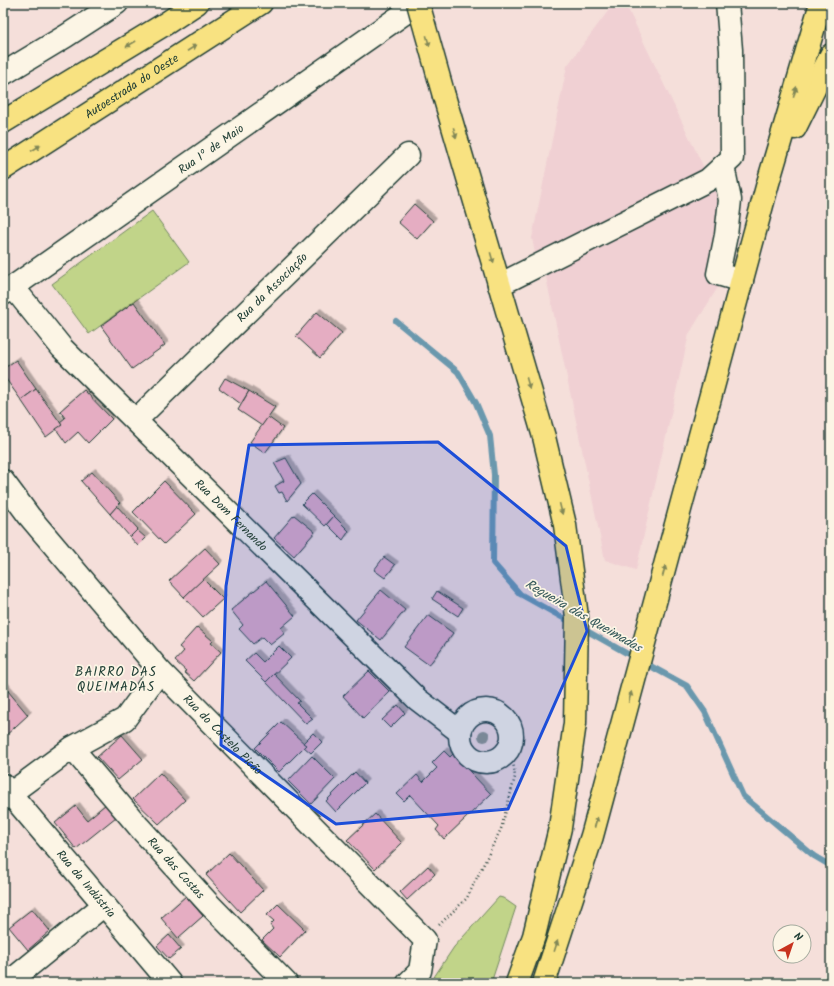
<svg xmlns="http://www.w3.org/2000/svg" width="834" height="986" font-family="Kalam,sans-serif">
  <defs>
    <filter id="shadow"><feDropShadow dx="3.5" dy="-3.5" stdDeviation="0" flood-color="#0004"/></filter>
  </defs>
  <rect width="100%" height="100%" fill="#f5dfda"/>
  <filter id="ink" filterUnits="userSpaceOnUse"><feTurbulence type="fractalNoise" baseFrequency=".025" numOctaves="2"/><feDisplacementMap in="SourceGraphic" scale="8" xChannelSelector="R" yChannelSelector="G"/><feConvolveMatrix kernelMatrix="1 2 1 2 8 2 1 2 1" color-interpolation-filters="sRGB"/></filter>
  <g filter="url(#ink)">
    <g fill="#f0d0d3">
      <path d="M614,3H625L704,168L696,178L536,259L532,238L567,66Z"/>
      <path d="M707,189L714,190L720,196L724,204L741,200L720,284L689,334L636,570L605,560L545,272Z"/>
    </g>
    <g fill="#c1d489" stroke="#70885e">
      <path d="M152,211L189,262L89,334L52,284Z"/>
      <path d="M499,897L503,898L516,907L491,983H441L434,977L454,947Z"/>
    </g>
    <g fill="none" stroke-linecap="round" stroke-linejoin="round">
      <g stroke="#6b98ad" stroke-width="6">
        <path d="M396,321L458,372L476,403L490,436L494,475L493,563L520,594L572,623"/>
        <path d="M580,627L635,658"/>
        <path d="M643,662L687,686L705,712L743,796L814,856L831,866"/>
      </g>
    </g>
    <g fill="#e5adc2" stroke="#1f3d34" filter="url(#shadow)">
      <path d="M414,204L433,221L417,239L398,222Z"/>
      <path d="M134,302L165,345L132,369L101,326Z"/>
      <path d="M317,312L342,333L320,358L296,336Z"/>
      <path d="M16,360L36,389L21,400L3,375V369Z"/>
      <path d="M225,378L249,391L241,404L219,388Z"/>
      <path d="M36,389L62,425L46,437L21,400Z"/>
      <path d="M84,390L112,419L88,443L78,432L66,443L56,429L62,425L60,422L65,418L60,411Z"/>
      <path d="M249,391L275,407L262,426L238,410Z"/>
      <path d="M268,417L283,428L265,453L250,442Z"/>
      <path d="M286,458L301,484L287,501L282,492L279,493L275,486L284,481L274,463Z"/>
      <path d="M92,472L120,503L110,514L81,481Z"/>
      <path d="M164,481L196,514L164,544L133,512Z"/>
      <path d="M312,494L334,516L325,526L302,504Z"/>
      <path d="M117,506L138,529L130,537L110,514Z"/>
      <path d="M294,515L315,532L294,556L274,538Z"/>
      <path d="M334,516L349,531L343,540L327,524Z"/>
      <path d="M137,530L146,538L138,546L130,537Z"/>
      <path d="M205,548L220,564L184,597L169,581Z"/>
      <path d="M384,557L395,565L385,578L374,570Z"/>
      <path d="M203,579L223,599L203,617L184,597Z"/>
      <path d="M266,581L295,616L281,628L285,633L270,645L262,637L253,644L239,629L243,625L231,610Z"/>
      <path d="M381,590L405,610L381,640L356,620Z"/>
      <path d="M437,591L463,608L458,616L432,599Z"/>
      <path d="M428,615L453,633L429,665L404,647Z"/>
      <path d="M197,627L213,641L211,643L221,652L194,681L184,672L186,671L175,661L184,651L179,647Z"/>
      <path d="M279,646L291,658L266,682L245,661L254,653L263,662Z"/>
      <path d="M369,671L390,692L363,718L343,696Z"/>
      <path d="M274,674L300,701L297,703L313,719L306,724L266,682Z"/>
      <path d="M3,685L28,715L3,738Z"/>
      <path d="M398,705L405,713L390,728L382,720Z"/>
      <path d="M281,722L306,745L279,772L255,748Z"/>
      <path d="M313,733L322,742L311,753L304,747L306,745L303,743Z"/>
      <path d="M122,735L143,759L118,780L97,757Z"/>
      <path d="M444,751L450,757L453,754L491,794L444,839L436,830L439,826L410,795L404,801L397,794L417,775L423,782L437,768L432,763Z"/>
      <path d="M312,756L335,779L311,804L288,781Z"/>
      <path d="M355,772L365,783L336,812L326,801Z"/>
      <path d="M160,773L185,800L159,824L133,799Z"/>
      <path d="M106,804L116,817L76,849L55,823L76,806L87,820Z"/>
      <path d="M375,814L402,843L375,869L347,840Z"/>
      <path d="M229,853L263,890L240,912L206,875Z"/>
      <path d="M428,866L435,874L407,900L400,892Z"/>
      <path d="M186,896L203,916L178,938L161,918Z"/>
      <path d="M278,904L305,930L280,957L262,940L273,929L270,925L274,921L267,915Z"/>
      <path d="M32,909L50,931L28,950L9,927Z"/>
      <path d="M169,935L181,949L169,959L157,946Z"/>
    </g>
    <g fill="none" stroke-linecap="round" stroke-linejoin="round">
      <g stroke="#1f3d34" stroke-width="25">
        <g id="minor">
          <path d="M3,74L66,36L117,3"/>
          <path d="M723,166L730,200L726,235L718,274L742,281"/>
          <path d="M499,285L708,180L732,158L731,50L727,3"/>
          <path id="s1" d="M13,287L62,348L417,699L460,732"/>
          <path d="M3,294L419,3"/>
          <path id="s2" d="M136,420L408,155"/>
          <path id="s3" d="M3,481L29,516L160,671L425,940L420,971L408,983"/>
          <circle cx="486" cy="736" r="26"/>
          <path id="s4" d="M72,748L139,827L209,904L286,983"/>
          <path id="s5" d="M3,785L170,983"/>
          <path d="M3,799L72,748L125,719L160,671"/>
          <path d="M8,983L104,905"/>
        </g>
      </g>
      <g stroke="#1f3d34" stroke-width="25">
        <g id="highway">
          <path d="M444,96L544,437L565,525L577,617L575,723L560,828L534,936L517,983"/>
          <path d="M3,122L165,24L197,3"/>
          <path d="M795,128L831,55"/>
          <path id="s6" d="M3,169L261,3"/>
          <path d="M544,983L592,836L768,183L821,3"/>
        </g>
      </g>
      <path stroke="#1f3d34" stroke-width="2.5" stroke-dasharray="1 3" stroke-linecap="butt" d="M439,925L467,898L501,829L515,777L511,745"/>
      <use href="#minor" stroke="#fcf5e5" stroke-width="22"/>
      <use href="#highway" stroke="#f8e281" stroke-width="22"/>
      <g stroke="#1f3d34" stroke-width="25" stroke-linecap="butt">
        <path id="highway-bridge" d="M418,3L444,96"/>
      </g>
      <use href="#highway-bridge" stroke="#f8e281" stroke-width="22"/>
    </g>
    <circle fill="#919688" cx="484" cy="736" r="6"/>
    <defs><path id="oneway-solid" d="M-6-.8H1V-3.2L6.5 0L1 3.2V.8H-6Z"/></defs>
    <g fill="#818757">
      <use href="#oneway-solid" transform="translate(428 41) rotate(74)"/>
      <use href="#oneway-solid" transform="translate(131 44) rotate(150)"/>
      <use href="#oneway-solid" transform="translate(192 48) rotate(-33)"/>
      <use href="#oneway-solid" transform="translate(795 92) rotate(-74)"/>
      <use href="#oneway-solid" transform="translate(455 133) rotate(74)"/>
      <use href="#oneway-solid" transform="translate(36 148) rotate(-33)"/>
      <use href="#oneway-solid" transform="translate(492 258) rotate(74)"/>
      <use href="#oneway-solid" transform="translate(528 383) rotate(74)"/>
      <use href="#oneway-solid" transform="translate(561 509) rotate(76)"/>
      <use href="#oneway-solid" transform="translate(664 571) rotate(-75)"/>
      <use href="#oneway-solid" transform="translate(630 697) rotate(-75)"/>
      <use href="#oneway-solid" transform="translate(596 822) rotate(-75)"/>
      <use href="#oneway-solid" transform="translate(556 946) rotate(-72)"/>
    </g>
  </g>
  <path fill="#1d4ed8" fill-opacity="0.2" stroke="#1d4ed8" stroke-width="3" stroke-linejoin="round" d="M438,442L566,546L587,631L508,809L336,824L221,745L226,586L249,445Z"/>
  <g text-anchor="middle" stroke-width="3.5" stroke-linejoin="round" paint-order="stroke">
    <g font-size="12" fill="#1f3d34" stroke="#fcf5e5">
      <text dy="4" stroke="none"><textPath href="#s6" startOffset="153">Autoestrada do Oeste</textPath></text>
      <text transform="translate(211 149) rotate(-35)" y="4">Rua 1º de Maio</text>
      <text dy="4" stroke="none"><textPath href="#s2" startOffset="190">Rua da Associação</textPath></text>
      <text dy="4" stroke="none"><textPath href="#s1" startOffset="316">Rua Dom Fernando</textPath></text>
      <text dy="4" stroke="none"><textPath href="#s3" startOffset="336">Rua do Castelo Picão</textPath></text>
      <text dy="4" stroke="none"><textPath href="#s4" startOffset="159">Rua das Costas</textPath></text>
      <text dy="4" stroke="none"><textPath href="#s5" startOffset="129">Rua da Indústria</textPath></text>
    </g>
    <g font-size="13" font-style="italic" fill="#385b5c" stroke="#fcf5e5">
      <text transform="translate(584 615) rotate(30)" y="5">Regueira das Queimadas</text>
    </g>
    <g font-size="13" letter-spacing="1" fill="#1f3d34" stroke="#fcf5e5">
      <text x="116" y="676">BAIRRO DAS<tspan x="116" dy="15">QUEIMADAS</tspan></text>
    </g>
  </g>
  <rect width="834" height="986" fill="none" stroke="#fcf5e5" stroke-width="16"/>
  <rect x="8" y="8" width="818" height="970" fill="none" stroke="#1f3d34" stroke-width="1.5" filter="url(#ink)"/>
  <g transform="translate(792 944) rotate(40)"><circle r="19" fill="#fcf5e5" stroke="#a4ab9e"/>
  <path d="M0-3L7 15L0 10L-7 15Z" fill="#c8321e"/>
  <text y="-6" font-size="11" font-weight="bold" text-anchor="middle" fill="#1f3d34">N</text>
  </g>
</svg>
